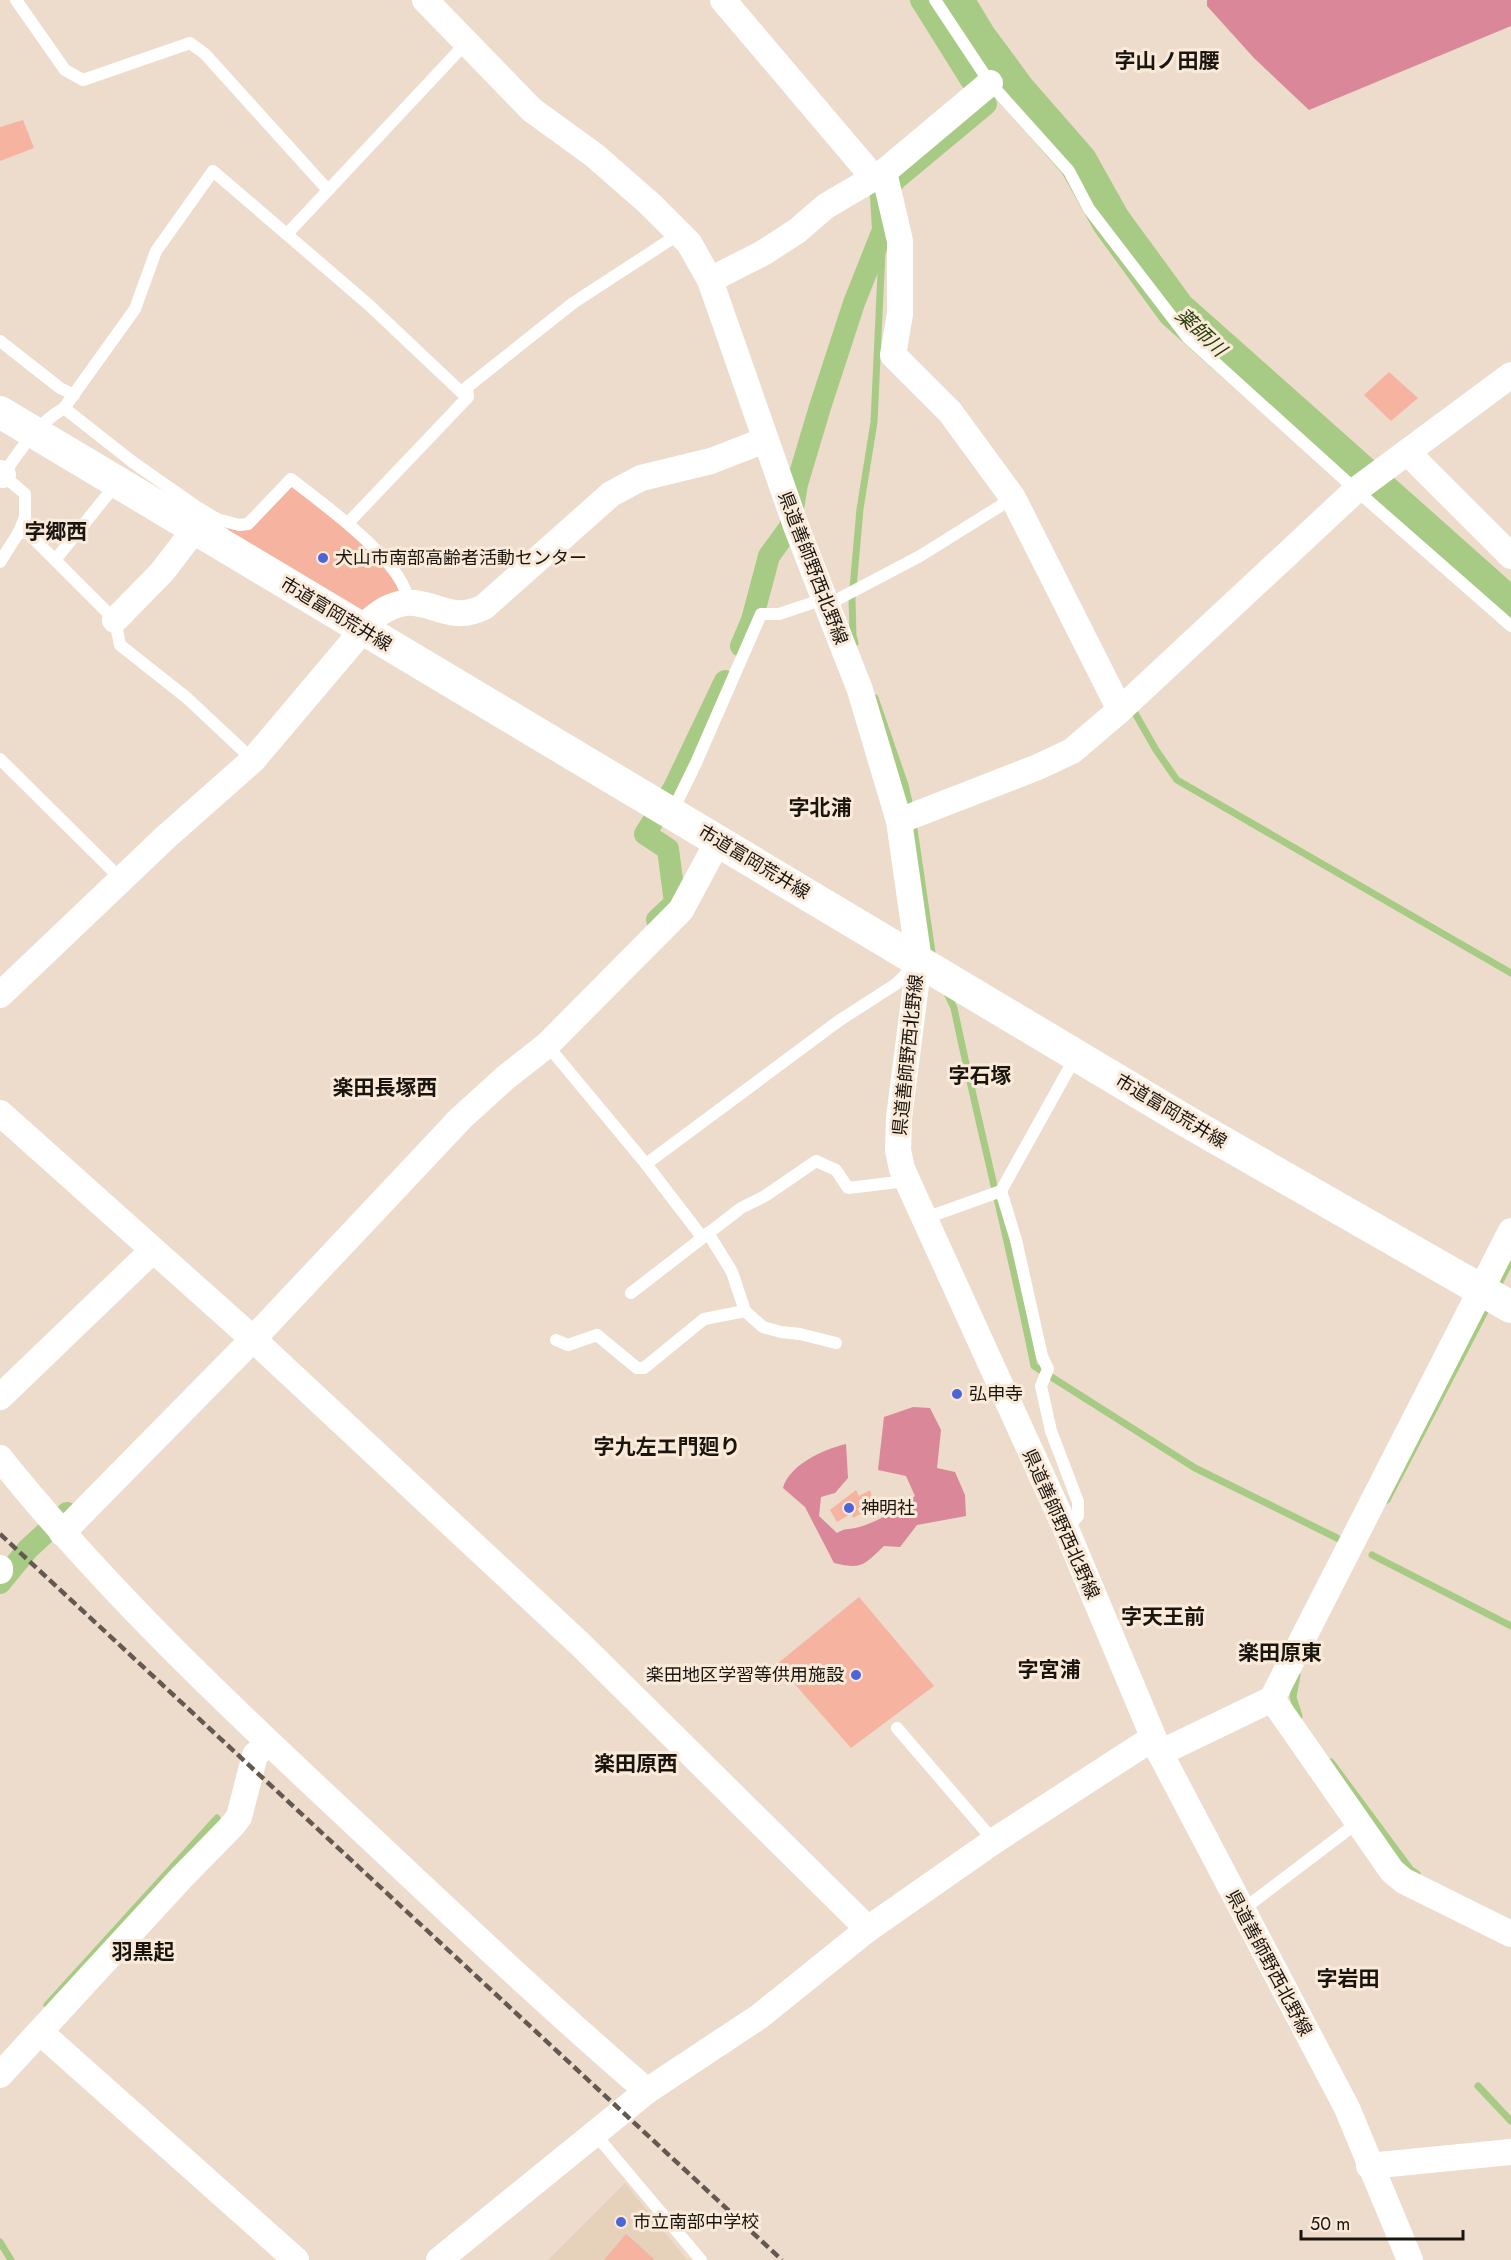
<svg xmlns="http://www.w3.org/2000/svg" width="1511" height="2260" font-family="Jost,'Noto Sans JP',sans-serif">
  <rect width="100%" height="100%" fill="#eddccc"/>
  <path fill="#e6d1bb" d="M625,2183L687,2260H548Z"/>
  <g fill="#d98799">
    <path d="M1207,0H1511V26L1309,110L1254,58L1207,6Z"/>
    <path d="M913,1407L930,1408L941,1430L937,1468L955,1472L965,1495L966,1516L917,1525L900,1547L884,1546C864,1565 862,1570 834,1563L805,1507L783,1488C789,1465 824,1449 846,1444L848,1478L835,1493L821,1497L819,1516L837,1533C846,1527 851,1530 859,1527C878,1522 900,1508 915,1496L906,1476L878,1470L884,1417Z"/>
  </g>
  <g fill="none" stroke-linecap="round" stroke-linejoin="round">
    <g stroke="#a7cb84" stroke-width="7">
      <path d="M855,643L853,636L852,599L860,509L874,422L883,230"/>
      <path d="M875,698L905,785L911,811"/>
      <path d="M1131,706L1156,750L1177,780L1511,973"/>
      <path d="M913,822L933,959"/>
      <path d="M946,991L954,1008C979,1128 1010,1246 1034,1366L1195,1468L1337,1538"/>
      <path d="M1496,1290L1511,1260"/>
      <path d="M1387,1500L1490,1302"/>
      <path d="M1372,1555L1511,1626"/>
      <path d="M1297,1675L1293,1697L1299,1716"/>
      <path d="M1331,1762L1411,1870L1417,1874"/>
      <path d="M47,2005L217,1818"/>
      <path d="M1478,2086L1511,2121"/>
      <path d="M0,2242L11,2260"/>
    </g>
    <g stroke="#a7cb84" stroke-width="22">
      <path d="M741,646L752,620L769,556L790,527L797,484L820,407L854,303L883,230L881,196L897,178L986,104L921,0"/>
      <path d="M657,920L675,903L668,849L645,834L674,788L725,681"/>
      <path d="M0,1583L28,1549L67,1513"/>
    </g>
    <path stroke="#a7cb84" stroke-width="39" d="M954,0L977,38L1016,91L1078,162L1111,221L1176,310L1511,608"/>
  </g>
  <g fill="#f5b3a0">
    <path d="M23,120L34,148L0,161V127Z"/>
    <path d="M1389,372L1418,398L1391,421L1364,395Z"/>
    <path d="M291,482L345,523L395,576L399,594L390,593L378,598L366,607L358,617L227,531L229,527L239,528Z"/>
    <path d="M856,1490L859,1496L870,1490L873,1501L863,1506L866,1511L853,1518L852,1513L837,1522L830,1510Z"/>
    <path d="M859,1597L934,1686L851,1748L777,1664Z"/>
    <path d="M626,2234L654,2259L653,2260H604Z"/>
  </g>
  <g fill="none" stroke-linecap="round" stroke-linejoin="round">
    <g stroke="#fff" stroke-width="12">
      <path d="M16,0L65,70L83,80L190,43L205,54L327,189"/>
      <path d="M935,0L990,83L1069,171L1089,209L1188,338L1356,490L1511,626"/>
      <path d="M288,233L467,42"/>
      <path d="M0,341L60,388L74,395"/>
      <path d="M64,408L135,309L156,251L213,171L369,305L461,392L573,303L679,234"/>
      <path d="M348,523L468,397L467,387"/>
      <path d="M19,532L25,517V494L3,475C21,449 36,425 64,408L134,463L197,507L217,519L239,525L248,524L291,479C322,503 406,563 408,602"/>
      <path d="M55,560L117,483"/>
      <path d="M0,562L19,532L28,533L115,620L120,645L187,698L253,760"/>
      <path d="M827,605L920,556L1013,498"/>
      <path d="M0,759L121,879"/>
      <path d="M672,812L696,763L761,614H779L824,599"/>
      <path d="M547,1045L646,1164L702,1237"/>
      <path d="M646,1164L840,1020L896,984L916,964"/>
      <path d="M923,1219L1001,1191"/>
      <path d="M708,1233L732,1272L745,1311L755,1320L763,1327L781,1332L800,1334L836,1343"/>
      <path d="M631,1293L741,1208L765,1196L816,1161L836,1170L848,1188L906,1181"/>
      <path d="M556,1340L568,1345L597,1335L637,1368H644L704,1319L745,1311"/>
      <path d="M1066,1529L1078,1516V1502L1051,1431L1041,1386L1048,1369L1042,1356L1016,1240L1001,1191L1076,1056"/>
      <path d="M897,1728L994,1841"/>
      <path d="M1241,1911L1357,1823"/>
      <path d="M595,2134L701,2260"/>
    </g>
    <g stroke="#fff" stroke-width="26">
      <path d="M425,0L532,110L594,155L650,204L689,243L710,280L796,526L860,690L899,821L919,961L899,1118L898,1150L902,1169L1066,1529L1160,1753L1347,2108L1410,2260"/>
      <path d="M723,0L874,178"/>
      <path d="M884,172L900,241V314L893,355L950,412L1013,498L1120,710"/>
      <path d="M710,280L763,253L797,231L826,206L884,172L990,83"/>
      <path d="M1407,452L1511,556"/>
      <path d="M0,473L3,475"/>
      <path d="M115,620L162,572L195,529"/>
      <path d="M899,821L1038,767L1072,751L1120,710L1356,490L1511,375"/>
      <path d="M0,995L167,836L253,760L373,618C423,579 439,630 484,607L611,494L641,478L711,461L765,440"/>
      <path d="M0,1113L253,1339L581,1645L868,1929"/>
      <path d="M0,1397L152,1251"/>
      <path d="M0,1458C104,1588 227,1704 348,1817C447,1910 545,2003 647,2091"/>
      <path d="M62,1533L253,1339L461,1118L505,1078L547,1045L681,910L718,841"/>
      <path d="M0,1568V1571"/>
      <path d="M1272,1699L1392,1871L1404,1881L1511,1934"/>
      <path d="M1160,1753L1272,1699L1511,1231"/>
      <path d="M40,2032L296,2260"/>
      <path d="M0,2075L182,1877L232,1826L239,1817L255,1755L269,1743"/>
      <path d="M1369,2166L1511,2152"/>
      <path d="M439,2260L647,2091L760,2016L868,1929L994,1841L1153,1738"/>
    </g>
    <path stroke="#fff" stroke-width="32" d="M0,412L1186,1121L1511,1307"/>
    <path stroke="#635950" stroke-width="4.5" stroke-dasharray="9 4.5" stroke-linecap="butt" d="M0,1534L782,2260"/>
  </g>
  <g fill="#4e65da" stroke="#faead9" stroke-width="2">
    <circle cx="323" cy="558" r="6"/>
    <circle cx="957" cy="1394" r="6"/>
    <circle cx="849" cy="1508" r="6"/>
    <circle cx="856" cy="1675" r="6"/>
    <circle cx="621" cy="2222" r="6"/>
  </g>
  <g text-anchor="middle" stroke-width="6" stroke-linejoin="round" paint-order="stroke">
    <g font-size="18" fill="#1b150f" stroke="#faead9" text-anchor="start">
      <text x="335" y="564">犬山市南部高齢者活動センター</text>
      <text x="969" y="1400">弘申寺</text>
      <text x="861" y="1514">神明社</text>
      <text x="844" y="1681" text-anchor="end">楽田地区学習等供用施設</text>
      <text x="633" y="2228">市立南部中学校</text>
    </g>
    <g font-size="18" fill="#1b150f" stroke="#faead9">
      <text transform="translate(813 568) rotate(69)" y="6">県道善師野西北野線</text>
      <text transform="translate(336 614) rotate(31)" y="6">市道富岡荒井線</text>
      <text transform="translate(754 862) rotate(31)" y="6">市道富岡荒井線</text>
      <text transform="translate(908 1055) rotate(-84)" y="6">県道善師野西北野線</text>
      <text transform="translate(1171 1111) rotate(31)" y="6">市道富岡荒井線</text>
      <text transform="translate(1061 1524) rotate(66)" y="6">県道善師野西北野線</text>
      <text transform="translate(1269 1963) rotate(62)" y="6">県道善師野西北野線</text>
    </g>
    <g font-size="20" font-style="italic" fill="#293f0d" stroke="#faead9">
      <text transform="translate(1201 332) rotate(43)" y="7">薬師川</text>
    </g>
    <g font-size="21" font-weight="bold" fill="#1b150f" stroke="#faead9">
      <text x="1167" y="68">字山ノ田腰</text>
      <text x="56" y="539">字郷西</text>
      <text x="820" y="815">字北浦</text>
      <text x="980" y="1083">字石塚</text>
      <text x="385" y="1095">楽田長塚西</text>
      <text x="667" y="1454">字九左エ門廻り</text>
      <text x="1163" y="1624">字天王前</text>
      <text x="1280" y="1660">楽田原東</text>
      <text x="1049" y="1677">字宮浦</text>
      <text x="636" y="1771">楽田原西</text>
      <text x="143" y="1959">羽黒起</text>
      <text x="1348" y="1986">字岩田</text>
    </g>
  </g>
  <path d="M1301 2230v9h162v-9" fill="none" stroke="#1b150f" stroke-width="3"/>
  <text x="1310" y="2230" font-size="18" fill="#1b150f" stroke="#faead9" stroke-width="4.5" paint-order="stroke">50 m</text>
</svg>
